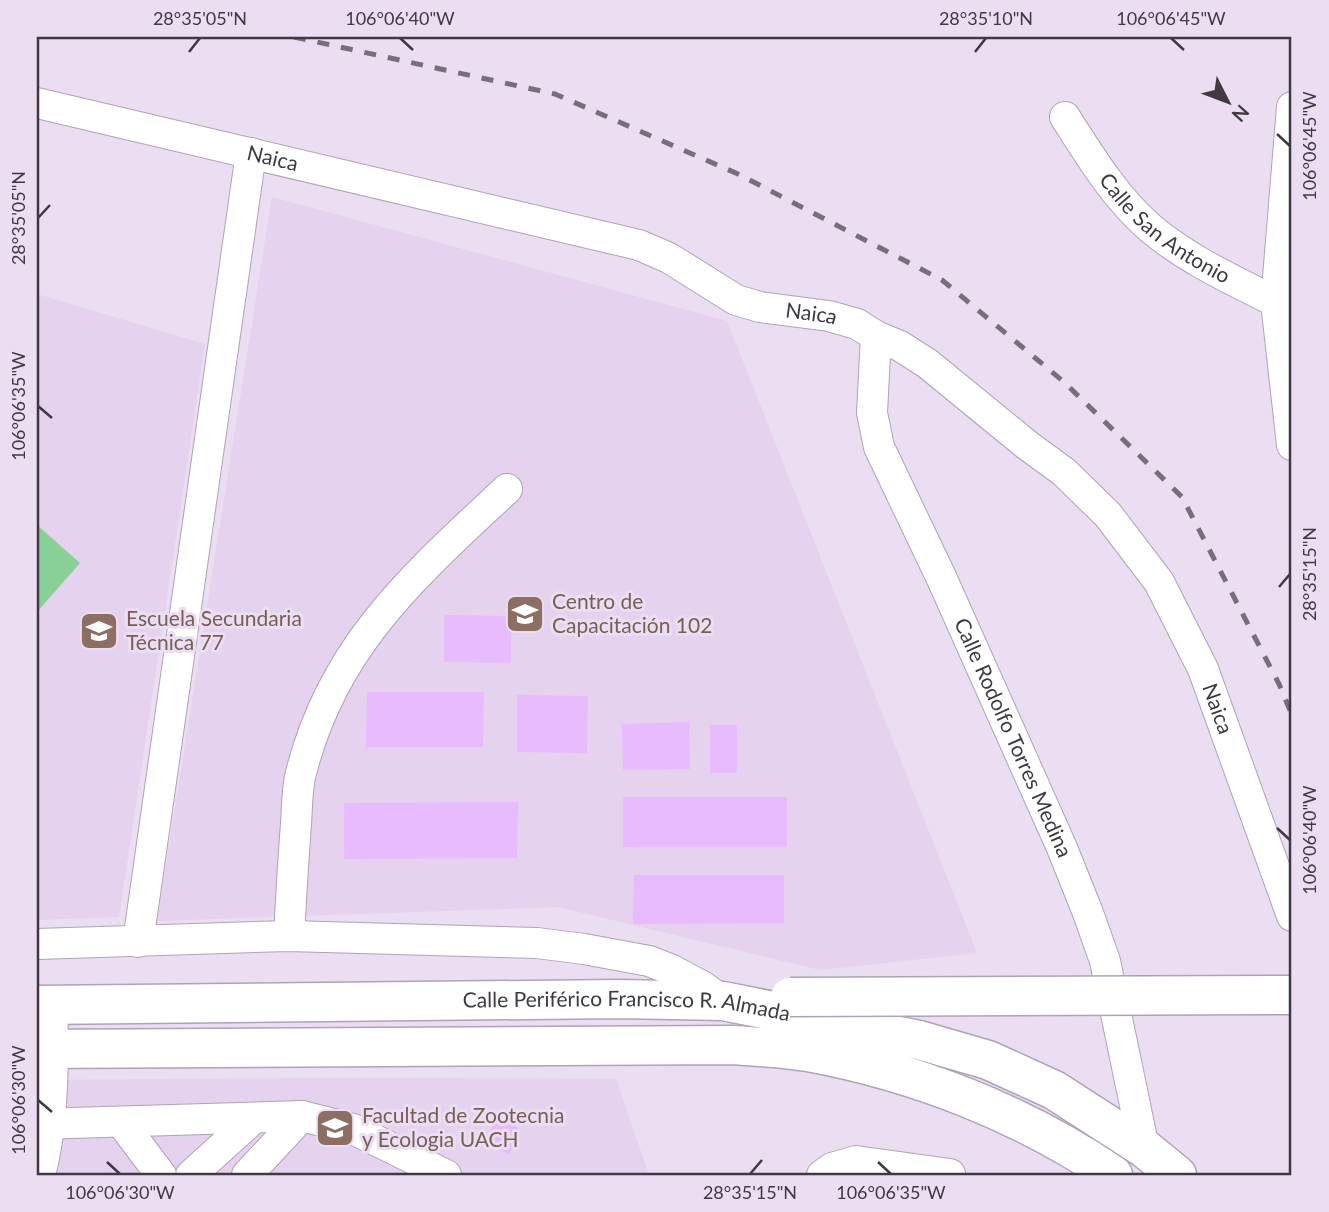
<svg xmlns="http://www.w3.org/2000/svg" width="1329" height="1212" font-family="Lato,sans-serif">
  <rect width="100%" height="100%" fill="#ebddf2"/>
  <g fill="#e4d2ee">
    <path d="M272,197L727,321L977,953L820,970L558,907L157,921Z"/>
    <path d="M37,294L205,344L119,917L37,920Z"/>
    <path d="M339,1078L616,1079L649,1175H37V1080Z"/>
  </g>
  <path fill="#89cf98" d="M37,525L80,563L37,612Z"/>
  <g fill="#e7bbfd">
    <path d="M444,615L511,616V663L444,662Z"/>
    <path d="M367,692H484L483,747H366Z"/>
    <path d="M517,695L588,696L587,753L517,752Z"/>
    <path d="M689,722L690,769L623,770L622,724Z"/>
    <rect x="710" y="725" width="27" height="48"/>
    <rect x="623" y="797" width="164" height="50"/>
    <path d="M518,802L517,858L344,859V803Z"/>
    <path d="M634,875H784V923L633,924Z"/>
    <path d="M496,1116L518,1128L509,1155L486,1142Z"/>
  </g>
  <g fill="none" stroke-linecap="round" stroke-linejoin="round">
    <g stroke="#b0a2b7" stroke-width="32">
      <g id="minor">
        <path id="s1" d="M37,103L639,245L669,258L736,300L760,307L829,316L857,324L876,336L900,346L928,364L1027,445L1064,472L1108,515L1159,582L1203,669L1292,916"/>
        <path d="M1292,107L1276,302L1292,445"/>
        <path id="s2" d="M1065,117C1090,156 1114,196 1149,227C1191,263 1244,285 1292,310"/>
        <path id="s3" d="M876,336L872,413L879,447L942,579L1062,848L1088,913L1105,961L1144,1148"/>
        <path d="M289,936C291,899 293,862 296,824C297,809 297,792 300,777C331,647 414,576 507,489"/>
        <path d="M138,942L251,153"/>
        <path d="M37,944L289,936L537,943L584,949L649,961L672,970L702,986L723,1001"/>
        <path d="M121,1122L161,1175"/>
        <path d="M37,1124L302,1116L353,1129L446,1175"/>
        <path d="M40,1175C53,1126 54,1056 52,1005"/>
        <path d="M191,1175L254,1118"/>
        <path d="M247,1175L302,1116"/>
        <path d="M822,1175L832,1168L856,1161L950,1174"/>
      </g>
    </g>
    <g stroke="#b0a2b7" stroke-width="41">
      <g id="highway">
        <path id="s4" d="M37,1005L618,999L723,1001L919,1040L988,1060L1054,1090L1144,1148L1177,1175"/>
        <path d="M37,1049L734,1045C758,1047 784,1048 808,1052C916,1072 1022,1113 1113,1175"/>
      </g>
    </g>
    <use href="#minor" stroke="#fff" stroke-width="30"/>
    <use href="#highway" stroke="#fff" stroke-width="38"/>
    <path stroke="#766e7a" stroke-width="5" stroke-dasharray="12 12" stroke-linecap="butt" d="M294,37L555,94L738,174L942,280L1064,382L1182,497L1279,684L1292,715"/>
    <g stroke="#b0a2b7" stroke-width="41" stroke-linecap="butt">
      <path id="highway-bridge" d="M790,997L1292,995"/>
    </g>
    <use href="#highway-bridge" stroke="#fff" stroke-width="38"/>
  </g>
  <path fill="none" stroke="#3f3941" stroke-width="2.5" d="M400,38L413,50M1171,38L1184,50M189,52L200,38M975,52L986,38M1277,134L1290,146M38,218L50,205M38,406L52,418M1279,587L1290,574M1277,828L1290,840M38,1100L52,1112M107,1162L120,1174M878,1162L891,1174M750,1174L762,1160"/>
  <defs>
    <g id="school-square" transform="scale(2.0125)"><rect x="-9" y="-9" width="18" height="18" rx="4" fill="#8d6e63" stroke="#ebddf2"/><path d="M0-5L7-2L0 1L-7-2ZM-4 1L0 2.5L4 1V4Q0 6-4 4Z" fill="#fff"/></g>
    <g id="university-square" transform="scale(2.0125)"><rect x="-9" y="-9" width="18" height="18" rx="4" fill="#8d6e63" stroke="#ebddf2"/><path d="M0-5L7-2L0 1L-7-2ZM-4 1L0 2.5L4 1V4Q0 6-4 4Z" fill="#fff"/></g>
  </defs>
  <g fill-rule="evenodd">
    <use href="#school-square" x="525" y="614"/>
    <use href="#school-square" x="99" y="631"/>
    <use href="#university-square" x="335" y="1128"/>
  </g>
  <g text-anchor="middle" stroke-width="6" stroke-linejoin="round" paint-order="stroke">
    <g font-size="21" fill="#3f3941" stroke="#ebddf2">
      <text dy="7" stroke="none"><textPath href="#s1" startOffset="242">Naica</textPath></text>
      <text dy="7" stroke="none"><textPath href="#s2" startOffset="152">Calle San Antonio</textPath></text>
      <text dy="7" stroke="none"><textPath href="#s1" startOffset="807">Naica</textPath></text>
      <text dy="7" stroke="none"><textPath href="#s1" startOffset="1395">Naica</textPath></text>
      <text dy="7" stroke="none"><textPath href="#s3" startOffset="432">Calle Rodolfo Torres Medina</textPath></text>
      <text dy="7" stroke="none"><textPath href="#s4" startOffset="590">Calle Periférico Francisco R. Almada</textPath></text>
    </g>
    <g font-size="21" fill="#785e54" stroke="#ebddf2" text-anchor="start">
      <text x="552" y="609">Centro de<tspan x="552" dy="24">Capacitación 102</tspan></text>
      <text x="126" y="626">Escuela Secundaria<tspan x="126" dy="24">Técnica 77</tspan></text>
      <text x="362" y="1123">Facultad de Zootecnia<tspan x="362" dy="24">y Ecologia UACH</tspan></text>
    </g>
  </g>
  <rect width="1329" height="1212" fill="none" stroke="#ebddf2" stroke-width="77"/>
  <g transform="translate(1228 102) rotate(132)" stroke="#ebddf2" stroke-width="5" paint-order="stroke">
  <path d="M0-5L12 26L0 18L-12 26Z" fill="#3f3941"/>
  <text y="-10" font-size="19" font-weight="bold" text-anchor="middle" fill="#3f3941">N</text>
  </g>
  <rect x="38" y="38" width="1252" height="1136" fill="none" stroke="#3f3941" stroke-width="2.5"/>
  <g font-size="18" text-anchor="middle" fill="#3f3941">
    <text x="200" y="25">28°35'05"N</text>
    <text x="400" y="25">106°06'40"W</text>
    <text x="986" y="25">28°35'10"N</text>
    <text x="1171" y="25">106°06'45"W</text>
    <text transform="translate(1310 146) rotate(-90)" y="6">106°06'45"W</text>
    <text transform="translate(19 218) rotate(-90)" y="6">28°35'05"N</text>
    <text transform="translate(19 406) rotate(-90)" y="6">106°06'35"W</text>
    <text transform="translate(1310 574) rotate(-90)" y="6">28°35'15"N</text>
    <text transform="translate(1310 840) rotate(-90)" y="6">106°06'40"W</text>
    <text transform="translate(19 1100) rotate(-90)" y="6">106°06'30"W</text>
    <text x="120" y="1199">106°06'30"W</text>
    <text x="750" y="1199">28°35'15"N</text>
    <text x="891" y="1199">106°06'35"W</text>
  </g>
</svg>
